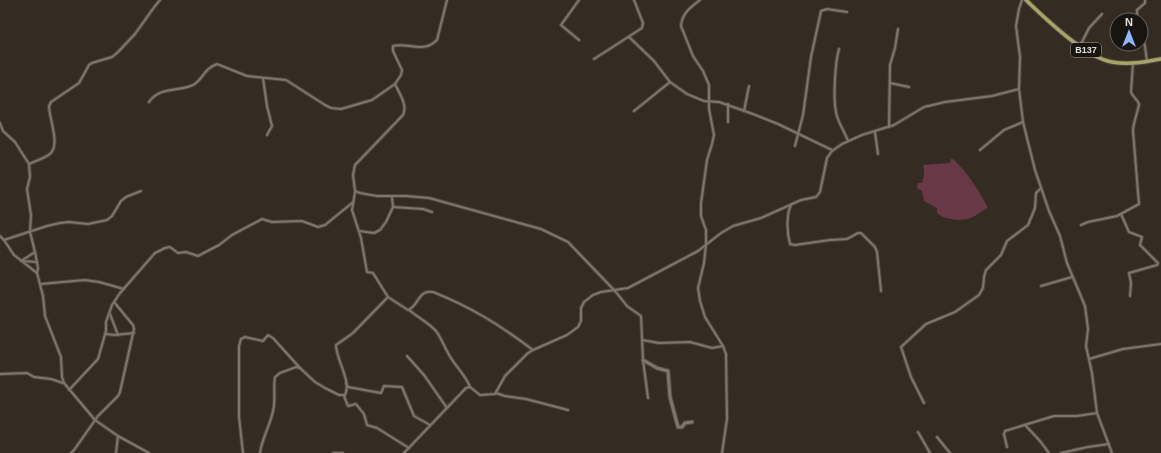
<svg xmlns="http://www.w3.org/2000/svg" width="1161" height="453" font-family="Helvetica,sans-serif">
  <rect width="100%" height="100%" fill="#342c22"/>
  <path fill="#693846" d="M951,159H953C967,172 978,189 987,206V208C973,217 969,222 951,219C946,218 941,217 937,213V208L924,201L922,191L917,188L918,183H922C924,176 925,172 923,165L950,163Z"/>
  <g fill="none" stroke-linecap="round" stroke-linejoin="round">
    <g stroke="#4f4840" stroke-width="4">
      <g id="street">
        <path d="M700,0C691,7 682,13 681,26L693,56L703,71L709,85V109L714,135L712,144L707,160L701,203V216L706,230V244L704,263L698,288L700,301L705,317L723,346L726,354L727,419L722,453"/>
        <path d="M1022,0L1019,9L1016,26L1020,57L1019,89L1023,122L1035,170L1049,211L1060,236L1067,263L1085,306L1088,329L1086,346L1092,373L1097,413L1112,453"/>
        <path d="M1137,20V10L1145,3V0"/>
        <path d="M1141,28L1145,46L1147,62"/>
        <path d="M629,37L654,61L670,82L687,94L704,101L719,102L753,114L778,124L832,150"/>
        <path d="M579,40L561,25L579,0"/>
        <path d="M1080,46L1089,28L1102,14"/>
        <path d="M839,49C835,63 833,98 836,112C837,121 845,132 848,141"/>
        <path d="M594,59L642,28L643,23L634,0"/>
        <path d="M263,78L267,106L272,126L267,135"/>
        <path d="M890,83L909,87"/>
        <path d="M395,84C399,93 408,105 403,115L355,165L353,175L355,191L360,193L377,196H406L429,198L541,229L568,242L615,291L627,306L641,316L643,360L648,398"/>
        <path d="M149,102C160,86 178,92 193,85C203,80 203,69 217,64L247,76L286,80L325,105L331,108L341,109L372,100L395,84L401,75L402,70L393,51V46C408,42 423,54 437,40L447,0"/>
        <path d="M634,111L670,82"/>
        <path d="M744,111L749,86"/>
        <path d="M728,122V104"/>
        <path d="M0,123L3,131L15,142L29,164L30,177L27,189L31,215L30,232L35,252L38,268L37,273L43,296L45,316L61,357L62,377L64,383L95,420L118,436L149,453"/>
        <path d="M889,127L890,65L895,48L898,29"/>
        <path d="M875,132L878,154"/>
        <path d="M795,146L803,115L811,57L821,11L827,9L847,12"/>
        <path d="M980,150L1004,130L1023,122"/>
        <path d="M29,164C35,161 46,158 51,153C60,143 49,118 49,106L51,102L79,83L89,65L92,63L112,57L117,53L135,34L155,6L160,0"/>
        <path d="M355,192L352,210L361,238L367,272L373,273L388,297L408,310C419,306 418,289 433,292C471,307 500,325 533,350"/>
        <path d="M791,205C786,215 787,233 790,244L795,245L830,240L847,239L858,233H861L875,247L877,252L881,291"/>
        <path d="M393,207L423,209L432,212"/>
        <path d="M1121,214L1129,232L1142,237L1140,245L1158,263L1157,265L1129,273L1131,283L1130,296"/>
        <path d="M1081,225L1088,222L1117,216L1139,204L1133,131C1133,123 1138,112 1139,104C1137,99 1132,96 1131,92L1133,63"/>
        <path d="M359,231L374,233L380,230L386,222L393,207L392,197"/>
        <path d="M0,236L4,240L14,255L37,273"/>
        <path d="M4,240L47,226L60,223L69,222L88,224L107,220L112,216L121,201L126,197L141,191"/>
        <path d="M21,261L35,252"/>
        <path d="M23,261L37,262"/>
        <path d="M41,284L85,280L99,282L124,289"/>
        <path d="M1041,286L1072,277"/>
        <path d="M409,310C416,316 430,324 436,331C442,339 445,349 451,358C457,368 466,376 470,387"/>
        <path d="M110,314L118,335"/>
        <path d="M105,334L115,335L134,333"/>
        <path d="M642,340L659,343L690,342L712,348L723,346"/>
        <path d="M407,356L424,375L447,408"/>
        <path d="M1089,359L1123,349L1161,344"/>
        <path d="M0,374L27,373L34,377L51,379L63,383"/>
        <path d="M346,383L348,387L381,393L384,386L402,387L414,416L430,425"/>
        <path d="M69,390L98,359L106,331V322L112,305L120,293L155,253L165,248L170,247L178,253L186,252L198,256L219,245L232,235L262,219L272,222L302,221L318,227L325,225L352,203"/>
        <path d="M496,393L505,396L526,399L568,410"/>
        <path d="M345,395L344,396L348,406L356,404L364,414L367,425L377,428L409,448"/>
        <path d="M924,403L911,377L901,347L926,324L955,312L979,295L983,288L984,277L986,270L1001,255L1007,241L1028,225L1035,208L1036,193L1041,188"/>
        <path d="M1026,426L1040,441L1049,453"/>
        <path d="M918,432L930,453"/>
        <path d="M937,437L950,453"/>
        <path d="M1007,447L1004,434L1005,431L1054,416H1077L1097,413"/>
        <path d="M71,453L74,450L98,416L118,396L120,392L134,329L133,325L114,302"/>
        <path d="M116,453L118,436"/>
        <path d="M243,453L239,417V346L241,339L245,337L263,341L268,335L273,338L300,368"/>
        <path d="M260,453C262,438 270,426 273,411C276,400 273,388 275,377L280,373L296,367L300,368L315,382L325,388L339,395H345C352,381 336,360 336,345L353,333L388,297"/>
        <path d="M333,453H343"/>
        <path d="M404,453L466,388L470,387L480,395L495,394L505,376L528,353L533,350L567,335L578,327L581,321V308L584,302L593,295L601,292L628,288L698,251L721,233L733,226L761,218L801,200L816,197L820,192L827,158L832,151L842,144L862,135L894,125L924,107L945,102L992,96L1019,89"/>
        <path d="M1061,453L1088,447L1109,444"/>
      </g>
    </g>
    <g stroke="#4f4840" stroke-width="5">
      <path id="secondary" d="M643,360L657,368L668,371L670,397L678,427H682L685,423L692,422"/>
    </g>
    <g stroke="#4f4840" stroke-width="5.5">
      <path id="primary" d="M1026,0C1046,19 1085,57 1112,62C1129,65 1145,62 1161,59"/>
    </g>
    <use href="#street" stroke="#7f756a" stroke-width="2"/>
    <use href="#secondary" stroke="#7f756a" stroke-width="3"/>
    <use href="#primary" stroke="#a9a368" stroke-width="3.5"/>
  </g>
  <g text-anchor="middle" stroke-width="3" stroke-linejoin="round" paint-order="stroke">
    <rect fill="#181510" stroke="#a5a19b" stroke-width="1" x="1071" y="43" width="30" height="14" rx="3"/>
    <g font-size="9" font-weight="bold" fill="#e2ddd7">
      <text x="1086" y="53">B137</text>
    </g>
  </g>
  <g transform="translate(1129 32)"><circle r="19" fill="#181510" stroke="#696560"/>
  <path d="M0-3L7 15L0 10L-7 15Z" fill="#8db9fc"/>
  <text y="-6" font-size="11" font-weight="bold" text-anchor="middle" fill="#e2ddd7">N</text>
  </g>
</svg>
